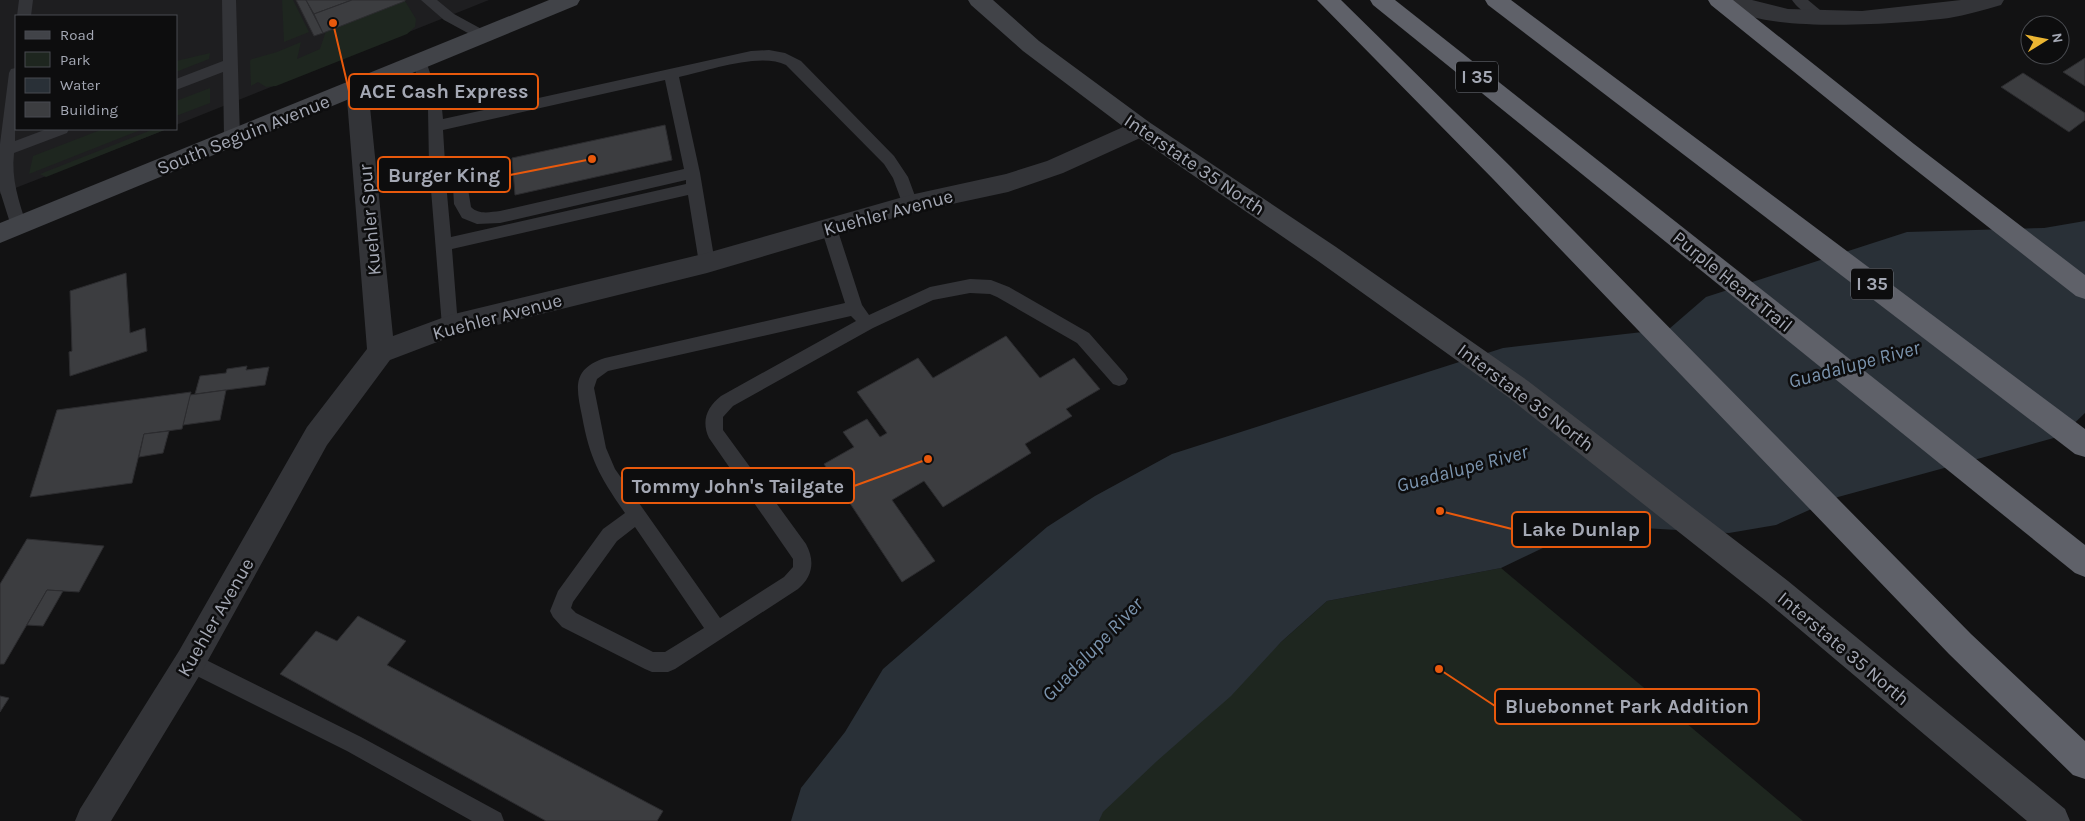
<svg xmlns="http://www.w3.org/2000/svg" width="2085" height="821" font-family="Karla,sans-serif">
  <rect width="100%" height="100%" fill="#121213"/>
  <path fill="#1e1e20" d="M0,0H489L176,125V16H16V129H167L0,194Z"/>
  <g fill="#1e261f">
    <path d="M282,0H293L309,32L284,42Z"/>
    <path d="M405,1L416,19L415,27L407,34L276,86L266,87L258,82L251,86L250,61L252,59L277,52L301,42L297,59L320,49L326,31Z"/>
    <path d="M210,53L209,59L176,72V61Z"/>
    <path d="M210,88V103L176,116V101Z"/>
    <path d="M103,129H143L29,174L33,156Z"/>
    <path d="M154,129H167L46,177L40,174Z"/>
    <path d="M1501,568L1803,821H1099L1102,812L1281,642L1327,601Z"/>
  </g>
  <path fill="#293037" d="M2085,221V413L2061,436L1838,497L1776,525L1729,533L1591,525L1501,568L1327,601L1281,642L1231,696L1157,761L1103,812L1099,821H791L801,788L845,732L883,669L1047,527L1095,496L1172,454L1503,348L1669,329L1706,297L1907,232L2044,228Z"/>
  <g fill="#3c3d40" stroke="#2c2c2f">
    <path d="M296,0H306L323,33L314,36Z"/>
    <path d="M306,0H352L314,14Z"/>
    <path d="M352,0H405V1L323,33L314,14Z"/>
    <path d="M2085,58V86L2063,72Z"/>
    <path d="M2023,73L2085,113V120L2069,132L2001,87Z"/>
    <path d="M665,125L672,160L515,195L512,158Z"/>
    <path d="M126,273L130,333L145,328L147,351L70,376L69,352L72,351L70,291Z"/>
    <path d="M1006,336L1040,378L1074,358L1100,389L1066,409L1072,416L1025,444L1031,453L943,507L924,481L892,500L935,561L902,582L824,464L854,447L843,432L867,419L880,437L887,433L857,392L918,358L933,378Z"/>
    <path d="M247,366L246,370L269,367L265,385L195,394L200,376L226,373L227,369Z"/>
    <path d="M226,390L220,420L183,425L190,395Z"/>
    <path d="M191,392L182,429L144,434L132,483L30,497L57,410Z"/>
    <path d="M169,431L163,453L139,457L144,434Z"/>
    <path d="M27,539L104,546L79,592L47,590L4,664H0V584Z"/>
    <path d="M47,590L63,591L43,626L27,625Z"/>
    <path d="M358,616L406,641L387,665L663,811L657,821H546L280,674L316,631L337,641Z"/>
    <path d="M0,696L9,698L0,712Z"/>
  </g>
  <g fill="none" stroke-linecap="round" stroke-linejoin="round">
    <g fill="#333438" fill-rule="evenodd">
      <path d="M19,0H33L31,16H17Z"/>
      <path d="M222,0H236L240,138L237,142L232,144L227,142L224,138L223,72L176,90V79L223,61Z"/>
      <path d="M421,0H437L454,14L487,32L489,35L487,38H477L444,20Z"/>
      <path d="M1792,0H1808L1826,15L1824,18C1813,21 1798,9 1792,0Z"/>
      <path d="M769,50L785,53L801,61L894,156L908,177L918,204L916,208L910,210L904,208L893,178L884,164L786,65C760,52 707,71 679,77L700,173L715,263L713,268L707,269L701,268L699,263L688,195L452,249L458,326L456,331L450,333L444,331L442,326L429,165L428,109L412,61L414,57H424L426,61L442,109L443,119L751,51ZM665,80L684,169L500,211C490,212 479,215 471,207L468,189L464,180L445,163L443,130ZM686,180V184L451,237L446,183L453,187L454,204L462,218L477,224L500,223Z"/>
      <path d="M16,68L15,141L47,129H69L67,133L14,153C11,179 19,202 27,226L25,230L19,232L13,230L11,226L0,191V144L9,73L11,69Z"/>
      <path d="M829,222L835,224L837,228L862,305L869,315L930,287L970,279L991,280L1009,287L1089,333L1125,374L1128,379L1125,384L1119,386L1113,384L1077,343L997,297L990,294L970,293L933,300L873,328L733,406L723,417V430L806,544C815,561 813,576 798,589L675,669L668,672H652L645,669L562,627L553,617L550,611L558,591L603,529L625,513C600,477 590,460 582,416C576,387 572,369 605,358L845,303L821,228L823,224ZM851,316L856,321L721,396C707,407 701,421 709,438L793,559V567L784,577L720,618L615,469L606,448L594,388L597,379L608,371ZM635,527L704,628L665,652H653L576,613L571,608L573,602L617,541Z"/>
      <path d="M190,652L361,737L501,813L504,821H472L347,751L183,669L180,662L183,655Z"/>
    </g>
    <g fill="#333438" fill-rule="evenodd">
      <path d="M1722,0H1752L1788,9L1862,11L1961,0H2004L2001,5C1984,10 1966,15 1949,18C1909,23 1745,37 1722,0Z"/>
      <path d="M357,79L365,81L368,87L393,336L450,315L707,253L910,195L1006,174L1047,161L1141,119L1149,122L1153,128L1149,134L1063,173L1008,192L910,213L707,273L453,336L390,360L327,445L201,673L111,821H75L80,809L179,651L307,427L367,349L346,87L349,81Z"/>
    </g>
    <g fill="#414348" fill-rule="evenodd">
      <path d="M549,0H580L577,5L0,243V223Z"/>
      <path d="M968,0H993L1039,41L1149,122L1336,247L1528,381L1788,581L2065,809L2070,821H2027L1766,601L1508,397L1318,261L1133,134L1023,51L971,5Z"/>
    </g>
    <g fill="#5f6169" fill-rule="evenodd">
      <path d="M1317,0H1341L1511,167L1971,634L2085,741V779L2073,775L1949,654L1493,179Z"/>
      <path d="M1370,0H1395L2085,545V577L2075,573L1373,5Z"/>
      <path d="M1485,0H1511L2085,429V457L2075,454L1488,5Z"/>
      <path d="M1708,0H1733L1914,144L2085,275V299L2076,296L1898,156L1711,5Z"/>
    </g>
  </g>
  <g text-anchor="middle" stroke-width="5" stroke-linejoin="round" paint-order="stroke">
    <g fill="#0d0d0e" stroke="#777a82" stroke-width="1">
      <rect x="1456" y="61.5" width="42" height="31" rx="4"/>
      <rect x="1851" y="268.5" width="42" height="31" rx="4"/>
    </g>
    <g font-size="18" font-weight="bold" fill="#a4a8b4">
      <text x="1477" y="83">I 35</text>
      <text x="1872" y="290">I 35</text>
    </g>
    <g font-size="19" fill="#a4a8b4" stroke="#0d0d0e">
      <text transform="translate(243 134) rotate(-22)" y="7">South Seguin Avenue</text>
      <text transform="translate(1195 164) rotate(34)" y="7">Interstate 35 North</text>
      <text transform="translate(888 212) rotate(-15)" y="7">Kuehler Avenue</text>
      <text transform="translate(369 220) rotate(-95)" y="7">Kuehler Spur</text>
      <text transform="translate(1733 281) rotate(39)" y="7">Purple Heart Trail</text>
      <text transform="translate(497 316) rotate(-15)" y="7">Kuehler Avenue</text>
      <text transform="translate(1526 397) rotate(37)" y="7">Interstate 35 North</text>
      <text transform="translate(215 617) rotate(-60)" y="7">Kuehler Avenue</text>
      <text transform="translate(1844 648) rotate(40)" y="7">Interstate 35 North</text>
    </g>
    <g font-size="20" font-style="italic" fill="#7b94ae" stroke="#0d0d0e">
      <text transform="translate(1854 364) rotate(-15)" y="7">Guadalupe River</text>
      <text transform="translate(1462 468) rotate(-15)" y="7">Guadalupe River</text>
      <text transform="translate(1092 649) rotate(-46)" y="7">Guadalupe River</text>
    </g>
  </g>
  <path fill="none" stroke="#e8590c" stroke-width="2" d="M333 23L349 91M592 159L510 175M928 459L854 486M1440 511L1512 529M1439 669L1495 706"/>
  <g fill="#e8590c" stroke="#0d0d0e" stroke-width="2">
    <circle cx="333" cy="23" r="5"/>
    <circle cx="592" cy="159" r="5"/>
    <circle cx="928" cy="459" r="5"/>
    <circle cx="1440" cy="511" r="5"/>
    <circle cx="1439" cy="669" r="5"/>
  </g>
  <g fill="#0d0d0e" stroke="#e8590c" stroke-width="2">
    <rect x="349" y="74" width="189" height="35" rx="5"/>
    <rect x="378" y="157" width="132" height="35" rx="5"/>
    <rect x="622" y="468" width="232" height="35" rx="5"/>
    <rect x="1512" y="512" width="138" height="35" rx="5"/>
    <rect x="1495" y="689" width="264" height="35" rx="5"/>
  </g>
  <g font-size="20" text-anchor="middle" font-weight="bold" fill="#a4a8b4">
    <text x="444" y="98">ACE Cash Express</text>
    <text x="444" y="182">Burger King</text>
    <text x="738" y="493">Tommy John's Tailgate</text>
    <text x="1581" y="536">Lake Dunlap</text>
    <text x="1627" y="713">Bluebonnet Park Addition</text>
  </g>
  <rect x="15" y="15" width="162" height="115" fill="#0d0d0e" stroke="#494b50"/>
  <rect x="25" y="31" width="25" height="8" fill="#414348" stroke="#494b50"/>
  <text x="60" y="40" font-size="15" fill="#a4a8b4">Road</text>
  <rect x="25" y="52" width="25" height="15" fill="#1e261f" stroke="#494b50"/>
  <text x="60" y="65" font-size="15" fill="#a4a8b4">Park</text>
  <rect x="25" y="78" width="25" height="15" fill="#293037" stroke="#494b50"/>
  <text x="60" y="90" font-size="15" fill="#a4a8b4">Water</text>
  <rect x="25" y="102" width="25" height="15" fill="#3c3d40" stroke="#494b50"/>
  <text x="60" y="115" font-size="15" fill="#a4a8b4">Building</text>
  <g transform="translate(2045 40) rotate(80)"><circle r="24" fill="#0d0d0e" stroke="#494b50"/>
  <path d="M0-4L9 19L0 12L-9 19Z" fill="#ebb532"/>
  <text y="-8" font-size="14" font-weight="bold" text-anchor="middle" fill="#a4a8b4">N</text>
  </g>
</svg>
